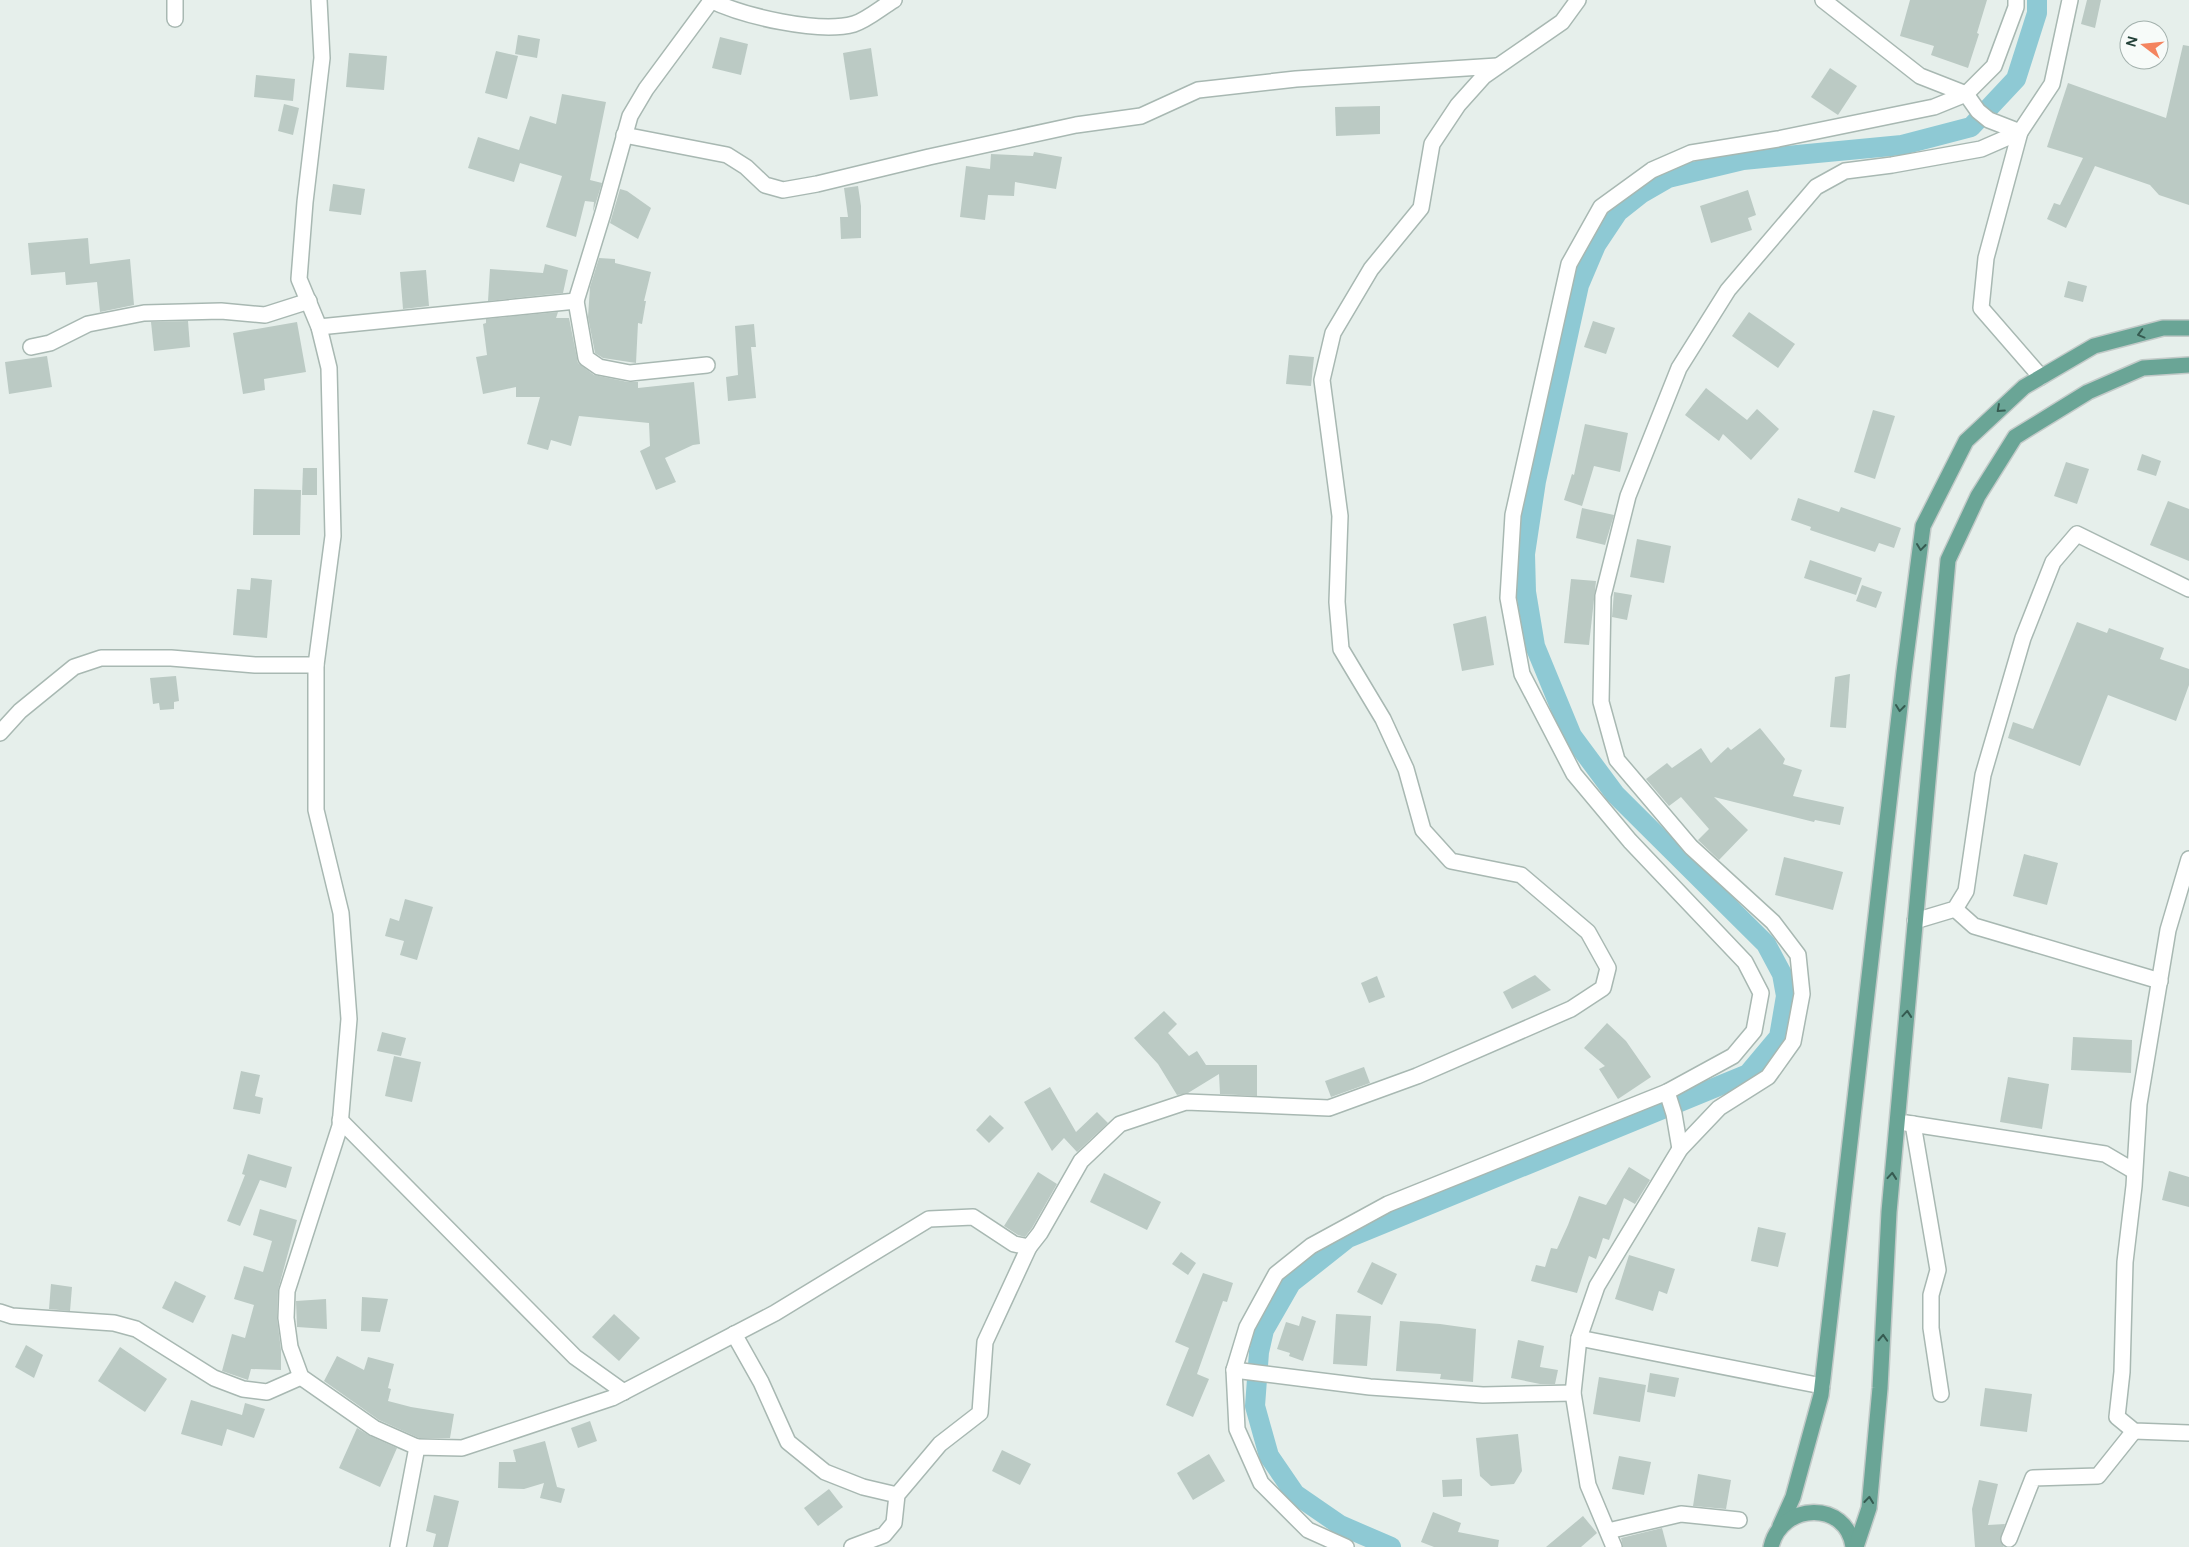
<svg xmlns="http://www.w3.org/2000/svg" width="2189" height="1547" font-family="'DM Sans',sans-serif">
  <rect width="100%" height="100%" fill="#e6efeb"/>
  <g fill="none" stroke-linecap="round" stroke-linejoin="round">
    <path stroke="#8ec9d4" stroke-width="20" d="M1391,1547L1340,1525L1295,1494L1269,1456L1255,1406L1259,1352L1264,1330L1291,1283L1348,1238L1748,1074L1779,1037L1786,996L1782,974L1766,944L1615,794L1572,736L1535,646L1526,592L1525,554L1536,481L1579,285L1596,245L1618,212L1642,193L1668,178L1743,160L1902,145L1971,127L2016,79L2037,13V0"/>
  </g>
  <g fill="#bbcac4">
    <path d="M1910,0H1987L1977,33L1979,34L1968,68L1931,55L1934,46L1900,36Z"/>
    <path d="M2087,0H2101L2095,28L2081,24Z"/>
    <path d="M518,35L540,39L537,58L515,54Z"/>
    <path d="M720,37L748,44L741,75L712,68Z"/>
    <path d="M2183,45L2189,46V205L2159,195L2150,185L2095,166L2066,228L2047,219L2054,203L2060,205L2083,158L2047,147L2068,83L2166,118Z"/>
    <path d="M871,48L878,96L850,100L843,53Z"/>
    <path d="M496,51L518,56L507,99L485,93Z"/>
    <path d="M349,53L387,56L384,90L346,87Z"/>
    <path d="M1830,68L1857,86L1838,115L1811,97Z"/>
    <path d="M256,75L295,79L293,101L254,97Z"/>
    <path d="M562,94L606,102L590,180L602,183L593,212L594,202L585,201L576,237L546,227L562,176L520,163L514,182L468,168L478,137L519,150L530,116L556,124Z"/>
    <path d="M284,104L299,108L293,135L278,131Z"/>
    <path d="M1380,106V134L1336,136L1335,107Z"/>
    <path d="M1034,152L1062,157L1056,189L1015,182L1014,196L988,195L985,220L960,217L966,166L990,169L991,154L1033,156Z"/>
    <path d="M333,184L365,189L361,215L329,211Z"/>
    <path d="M858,186L861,206V238L841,239L840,217H848L844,188Z"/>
    <path d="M620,189L627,191L651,208L638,239L610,223Z"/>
    <path d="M1748,190L1756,215L1748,218L1752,230L1711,243L1700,206Z"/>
    <path d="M88,238L90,264L130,259L134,305L100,312L97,282L66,285L65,272L31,275L28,243Z"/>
    <path d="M599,258L615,259V263L651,272L644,301H646L642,324L638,323L636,363L603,358L595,353L588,317L590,287Z"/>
    <path d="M545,264L568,270L563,293L488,301L490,269L543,273Z"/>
    <path d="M426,270L429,306L403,309L400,272Z"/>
    <path d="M2068,281L2087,286L2083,302L2064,297Z"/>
    <path d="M558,312L556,318H569L578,363L594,375L628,382H638V388L694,382L700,444L693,445L665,458L676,482L656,490L640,451L650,446L649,423L579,416L571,446L551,440L548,450L527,444L540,397H516V387L483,394L476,357L487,355L483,324L486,323V319Z"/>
    <path d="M1749,312L1795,344L1778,368L1732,336Z"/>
    <path d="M188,321L190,347L154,351L151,322Z"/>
    <path d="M1593,321L1615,328L1606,354L1584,347Z"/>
    <path d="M297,322L306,372L264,379L265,390L243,394L233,333Z"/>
    <path d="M754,324L756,347H751L756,398L728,401L726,377L738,375L735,326Z"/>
    <path d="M1289,355L1314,357L1311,386L1286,384Z"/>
    <path d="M47,356L52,387L9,394L5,362Z"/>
    <path d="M1706,388L1747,420L1757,409L1779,429L1751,460L1723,434L1719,441L1685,415Z"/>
    <path d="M1873,410L1895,416L1875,479L1854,472Z"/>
    <path d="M1585,424L1628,433L1620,472L1594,466L1582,506L1564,500L1572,474L1574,475Z"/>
    <path d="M2142,454L2161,461L2156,476L2137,470Z"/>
    <path d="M2066,462L2089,469L2077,504L2054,496Z"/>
    <path d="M303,468H317V495H302Z"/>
    <path d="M254,489L301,490L300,535H253Z"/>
    <path d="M1798,498L1839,512L1841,507L1901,528L1894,548L1879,543L1875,552L1810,530L1811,527L1791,520Z"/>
    <path d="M2168,501L2189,509V561L2150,545Z"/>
    <path d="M1582,508L1614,515L1605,545L1576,538Z"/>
    <path d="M1637,539L1671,546L1664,583L1630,577Z"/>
    <path d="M1810,560L1862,578L1856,595L1804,578Z"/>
    <path d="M251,578L272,580L267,638L233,635L237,589L250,590Z"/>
    <path d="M1571,579L1596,581L1589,645L1564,643Z"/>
    <path d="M1862,585L1882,592L1876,608L1856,601Z"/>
    <path d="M1614,592L1632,595L1627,620L1612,617Z"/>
    <path d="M1486,616L1494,665L1462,671L1453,624Z"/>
    <path d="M2077,622L2107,633L2109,628L2164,648L2160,659L2189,669V685L2176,721L2108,695L2080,766L2008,738L2013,722L2033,729Z"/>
    <path d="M1850,674L1846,728L1830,727L1835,677Z"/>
    <path d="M176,676L179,701L174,702V709L160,710L159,703L153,704L150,678Z"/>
    <path d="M1760,728L1785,759L1783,764L1802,770L1793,796L1844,807L1840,825L1815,820L1814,822L1714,797L1748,830L1719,860L1698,840L1709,829L1681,797L1669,806L1646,779L1667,763L1672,768L1701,748L1711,763L1728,747L1731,750Z"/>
    <path d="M2024,854L2058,863L2047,905L2013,896Z"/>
    <path d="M1784,857L1843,872L1833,910L1775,895Z"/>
    <path d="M405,899L433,907L417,960L400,955L404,941L385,936L390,918L399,921Z"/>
    <path d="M1535,975L1551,990L1512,1009L1503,992Z"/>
    <path d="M1377,976L1385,997L1369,1003L1361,983Z"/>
    <path d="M1164,1011L1177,1024L1168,1033L1189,1056L1197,1051L1206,1065H1257V1096L1220,1094L1219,1074L1188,1093L1177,1095L1158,1064L1134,1038Z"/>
    <path d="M1607,1023L1626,1041L1651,1077L1618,1099L1599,1069L1605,1066L1584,1048Z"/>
    <path d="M382,1032L406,1038L401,1056L377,1051Z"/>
    <path d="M2073,1037L2132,1040L2131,1073L2071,1070Z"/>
    <path d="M394,1056L421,1062L412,1102L385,1096Z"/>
    <path d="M1364,1067L1370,1083L1331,1097L1325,1081Z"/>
    <path d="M241,1071L260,1075L255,1096L263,1098L260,1114L233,1109Z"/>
    <path d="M2008,1077L2049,1084L2042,1129L2000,1122Z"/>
    <path d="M1050,1087L1076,1132L1097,1112L1108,1123L1077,1152L1064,1138L1052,1151L1024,1102Z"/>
    <path d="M990,1115L1004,1128L989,1143L976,1130Z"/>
    <path d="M248,1154L292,1167L286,1188L260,1180L240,1226L227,1221L245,1175L242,1174Z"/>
    <path d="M1629,1167L1650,1180L1635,1204L1624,1198L1609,1240L1603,1238L1596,1259L1589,1256L1577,1293L1531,1281L1536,1265L1545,1267L1551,1248L1557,1249L1568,1225L1579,1196L1606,1205Z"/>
    <path d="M2169,1171L2189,1177V1207L2162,1200Z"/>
    <path d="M1038,1172L1057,1184L1032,1228L1025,1237L1018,1235L1004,1226Z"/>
    <path d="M1104,1173L1161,1202L1147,1230L1090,1202Z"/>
    <path d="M260,1209L297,1220L278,1290L277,1318L281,1350V1370L251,1369L248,1380L222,1371L232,1334L245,1338L254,1305L234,1299L244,1266L263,1272L272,1241L253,1235Z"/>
    <path d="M1758,1227L1786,1233L1778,1267L1751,1261Z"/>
    <path d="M1181,1252L1196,1263L1188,1275L1172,1264Z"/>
    <path d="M1629,1255L1675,1269L1667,1294L1659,1291L1653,1311L1615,1299Z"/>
    <path d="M1372,1262L1397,1274L1382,1305L1357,1292Z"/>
    <path d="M1203,1273L1233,1283L1227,1302L1223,1301L1197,1374L1209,1379L1193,1417L1166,1405L1189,1348L1175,1342Z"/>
    <path d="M175,1281L206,1296L193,1323L162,1308Z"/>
    <path d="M51,1284L72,1287L70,1311L49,1309Z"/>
    <path d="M362,1297L388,1299L380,1332L361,1331Z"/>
    <path d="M326,1299L327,1329L297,1327L296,1301Z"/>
    <path d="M614,1314L640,1338L619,1361L592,1337Z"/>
    <path d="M1336,1314L1371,1316L1367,1366L1333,1364Z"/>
    <path d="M1302,1316L1316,1321L1303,1361L1289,1356L1290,1353L1277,1349L1286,1322L1299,1326Z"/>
    <path d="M1400,1321L1440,1324L1476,1329L1473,1382L1440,1379L1441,1374L1396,1371Z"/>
    <path d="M1518,1340L1544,1346L1540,1367L1558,1370L1555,1384H1540L1511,1378Z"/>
    <path d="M26,1345L43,1355L34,1378L15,1367Z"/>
    <path d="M120,1347L167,1379L145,1412L98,1381Z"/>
    <path d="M337,1356L364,1370L368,1357L394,1364L388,1388L391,1389L388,1401L411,1407L454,1414L450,1438H419L379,1420L324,1381Z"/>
    <path d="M1650,1373L1679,1378L1675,1397L1647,1392Z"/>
    <path d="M1599,1377L1646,1385L1640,1422L1593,1414Z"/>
    <path d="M1985,1388L2032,1394L2027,1432L1980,1426Z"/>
    <path d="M191,1400L242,1415L245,1403L265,1409L254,1438L227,1429L222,1446L181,1434Z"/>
    <path d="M590,1421L597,1441L578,1448L571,1428Z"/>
    <path d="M357,1428L370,1436L397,1448L380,1487L339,1468Z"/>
    <path d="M1518,1434L1522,1471L1514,1484L1491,1486L1480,1476L1476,1438Z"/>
    <path d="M545,1441L557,1487L565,1489L561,1503L540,1498L544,1483L524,1489L498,1488L499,1462H516L513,1450Z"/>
    <path d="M1002,1450L1031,1464L1020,1485L992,1471Z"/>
    <path d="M1209,1454L1225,1481L1193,1500L1177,1473Z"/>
    <path d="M1619,1456L1651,1462L1644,1495L1612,1489Z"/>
    <path d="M1698,1474L1731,1480L1726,1509L1693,1506Z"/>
    <path d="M1462,1479V1496L1443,1497L1442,1480Z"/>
    <path d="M1979,1480L1998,1484L1988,1525L2005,1524L2000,1540L2004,1547H1975L1972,1509Z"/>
    <path d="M829,1489L843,1507L818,1526L804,1508Z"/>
    <path d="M434,1495L459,1501L448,1547H433L436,1534L426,1531Z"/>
    <path d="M1433,1512L1461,1523L1458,1532L1499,1540L1498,1547H1434L1421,1542Z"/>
    <path d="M1583,1516L1597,1533L1581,1547H1546Z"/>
    <path d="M1662,1528L1667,1547H1623L1621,1538Z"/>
  </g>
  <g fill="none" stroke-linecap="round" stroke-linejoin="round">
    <g stroke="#a8b8b2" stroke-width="18">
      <g id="minor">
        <path d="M175,0V19"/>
        <path d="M319,0L322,58L305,202L299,279L319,327L329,368L333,536L316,665V810L341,913L349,1019L340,1126L287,1291L286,1318L290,1347L301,1377L374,1428L417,1447"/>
        <path d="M710,0C743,16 819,34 854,24C867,20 882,7 894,0"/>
        <path d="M1823,0L1920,76L1966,94L1978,111L1989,120L2020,132L1986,258L1981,308L2041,377"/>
        <path d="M624,135L727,155L746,167L765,185L783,190L817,184L929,157L1076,125L1141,116L1198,90L1296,79L1497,66"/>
        <path d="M576,301L586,358L599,367L630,373L707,365"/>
        <path d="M319,327L576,301L603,213L630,116L646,89L711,1"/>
        <path d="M31,347L50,343L88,324L144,313L221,311L265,315L309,301"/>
        <path d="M0,733L20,711L74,667L101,658H171L255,665H316"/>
        <path d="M2189,859L2168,930L2139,1104L2134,1186L2125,1262L2122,1372L2117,1417L2134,1431L2189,1433"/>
        <path d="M1955,909L1974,926L2160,981"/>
        <path d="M1915,921L1955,909L1966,891L1983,775L2023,638L2053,562L2077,534L2189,589"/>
        <path d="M1667,1092L1674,1114L1680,1149"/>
        <path d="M340,1120L575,1357L624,1392"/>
        <path d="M1906,1123L2105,1154L2134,1171"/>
        <path d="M1913,1124L1938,1270L1931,1295V1328L1941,1394"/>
        <path d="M0,1312L12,1316L114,1323L136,1329L214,1378L243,1389L267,1392L301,1377"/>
        <path d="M734,1334L761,1382L788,1442L825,1472L863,1487L897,1495"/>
        <path d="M1579,1338L1822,1386"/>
        <path d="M1234,1370L1370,1387L1483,1395L1573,1393"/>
        <path d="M1608,1531L1681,1514L1739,1520"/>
        <path d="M2009,1539L2033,1478L2098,1476L2134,1431"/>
        <path d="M398,1547L417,1447L462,1448L612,1398L775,1313L929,1219L973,1217L1014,1244L1029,1247L1040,1233L1081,1161L1120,1124L1186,1102L1329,1108L1417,1076L1571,1009L1603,988L1608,968L1588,932L1521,875L1451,861L1423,830L1406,769L1383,719L1341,649L1337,602L1340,516L1322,380L1333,333L1371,269L1421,208L1432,144L1458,105L1484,76L1562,22L1578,0"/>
        <path d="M852,1547L884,1535L894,1523L897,1495L940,1444L980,1413L985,1342L1029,1247"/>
        <path d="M1346,1547L1308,1530L1261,1483L1237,1429L1234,1370L1247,1327L1276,1274L1311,1246L1388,1204L1667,1092L1733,1056L1754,1031L1761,993L1745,962L1630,841L1574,774L1522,674L1508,598L1513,515L1569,264L1601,207L1652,170L1691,153L1778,139L1934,107L1966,94L1994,66L2016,7V0"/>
        <path d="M1614,1547L1588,1485L1573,1393L1579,1338L1597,1286L1680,1149L1719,1108L1768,1077L1793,1042L1802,994L1798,955L1773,922L1691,847L1617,760L1601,702L1603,596L1628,496L1679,368L1728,290L1816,187L1845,171L1892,165L1981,149L2020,132L2052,84L2070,0"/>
      </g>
    </g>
    <g stroke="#c2cac8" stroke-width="18">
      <g id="major">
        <path d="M1780,1526L1793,1497L1821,1395L1904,672L1923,526L1966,441L2024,387L2094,346L2163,328H2189"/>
        <path d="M1771,1547C1781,1502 1847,1500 1853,1547"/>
        <path d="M1856,1547L1869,1508L1880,1388L1889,1212L1948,560L1978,496L2015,437L2088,392L2143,368L2189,365"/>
      </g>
    </g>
    <use href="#minor" stroke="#fff" stroke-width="15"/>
    <use href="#major" stroke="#6aa596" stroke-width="15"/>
  </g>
  <defs><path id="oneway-chevron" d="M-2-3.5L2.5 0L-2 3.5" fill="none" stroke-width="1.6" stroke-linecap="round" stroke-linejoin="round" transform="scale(1.25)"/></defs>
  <g stroke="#365b51">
    <use href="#oneway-chevron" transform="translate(2141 334) rotate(165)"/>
    <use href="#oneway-chevron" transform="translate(2000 409) rotate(138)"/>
    <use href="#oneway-chevron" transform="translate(1921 547) rotate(97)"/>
    <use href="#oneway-chevron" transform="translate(1900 708) rotate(97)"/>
    <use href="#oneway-chevron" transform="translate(1907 1014) rotate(-85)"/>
    <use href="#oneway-chevron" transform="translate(1892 1176) rotate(-85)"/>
    <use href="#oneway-chevron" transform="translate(1883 1338) rotate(-87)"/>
    <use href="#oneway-chevron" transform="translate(1869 1500) rotate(-84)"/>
  </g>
  <g transform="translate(2144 45) rotate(286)"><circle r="24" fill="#f7fbf9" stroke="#a3b1ad"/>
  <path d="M0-4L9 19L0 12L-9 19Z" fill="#f4845f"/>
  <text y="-8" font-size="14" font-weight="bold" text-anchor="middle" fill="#24423a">N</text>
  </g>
</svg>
